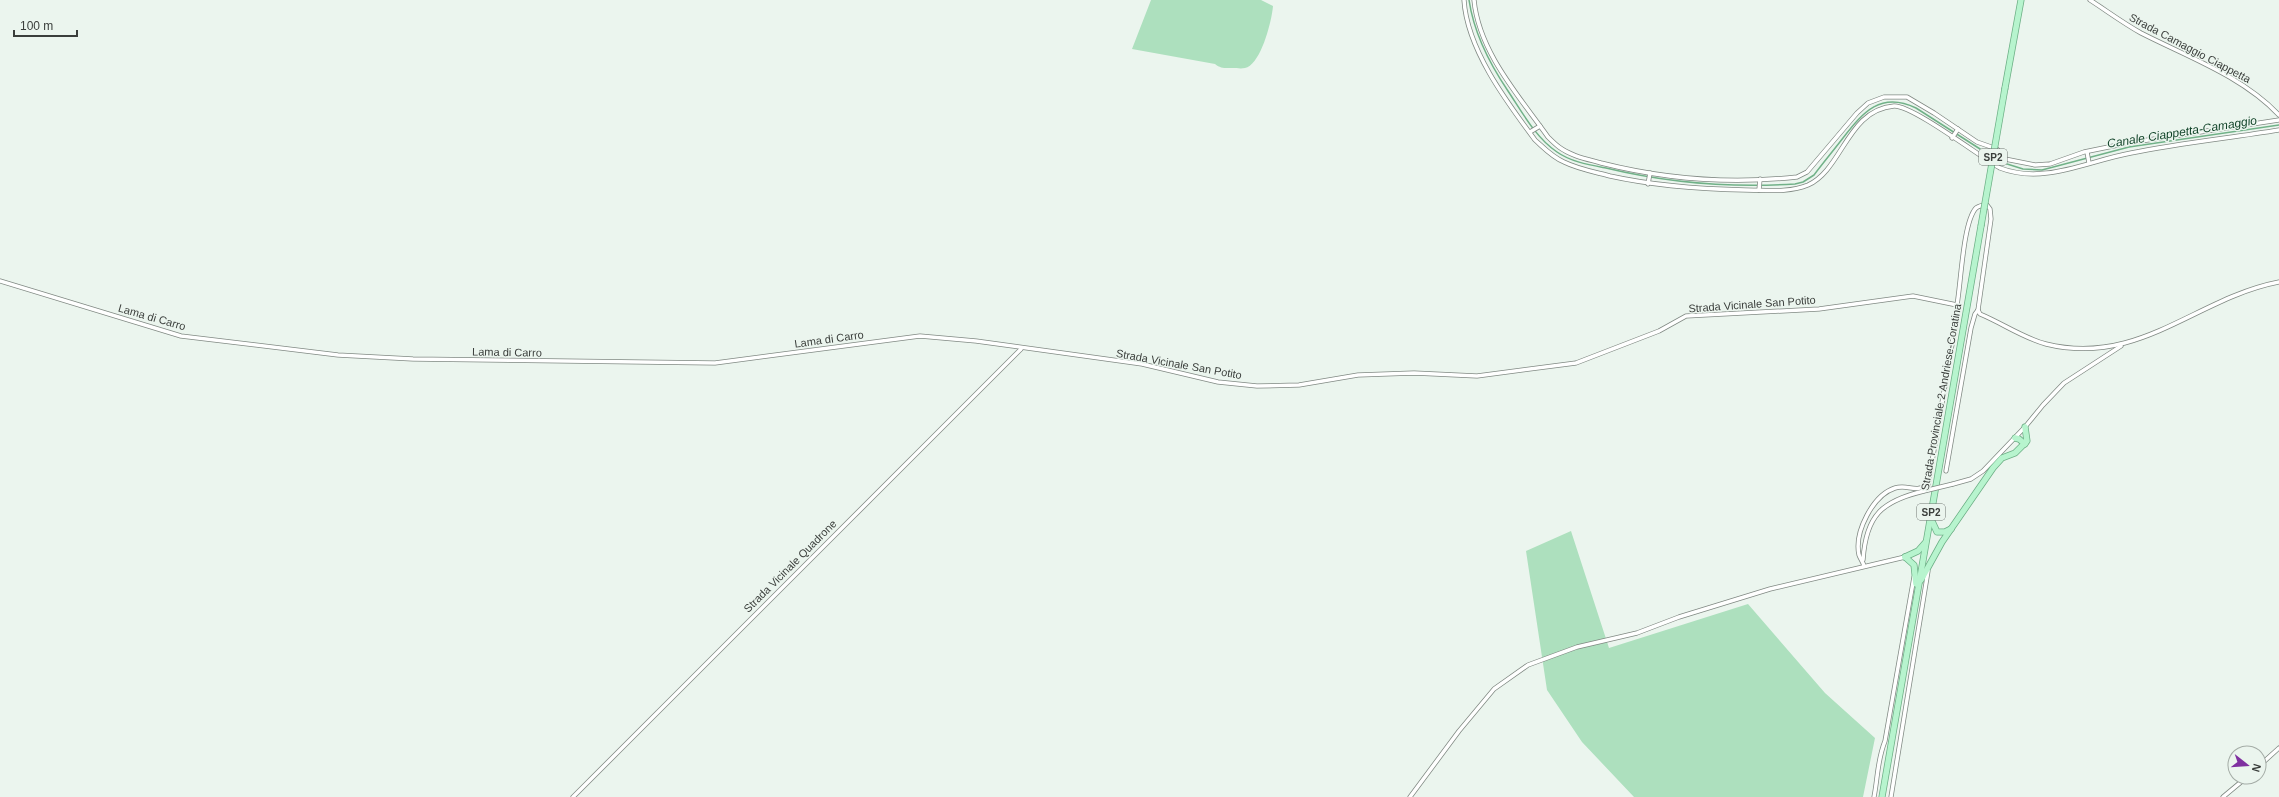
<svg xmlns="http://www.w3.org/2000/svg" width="2279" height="797" font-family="Helvetica,sans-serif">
  <rect width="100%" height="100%" fill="#ebf5ee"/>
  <g fill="#ade0be">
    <path d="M1151,0H1261L1273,6C1272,20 1261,65 1245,68C1241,69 1236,68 1233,68C1226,68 1221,69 1215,64L1132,49Z"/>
    <path d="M1571,531L1609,648L1748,604L1825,693L1875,738L1863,797H1634L1582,742L1547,690L1526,551Z"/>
  </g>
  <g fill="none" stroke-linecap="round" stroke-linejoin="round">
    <g stroke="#71b188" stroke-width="1.5">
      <path d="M1469,0C1474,34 1489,63 1508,91C1522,112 1536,138 1557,152C1571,162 1590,165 1606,168C1668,183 1731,188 1795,184L1803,182L1814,175C1823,163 1833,151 1843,138C1863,112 1881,91 1916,108L1991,156"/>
      <path d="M1994,158L2004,163L2023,169L2042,170L2129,147L2279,125"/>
    </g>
    <g stroke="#808983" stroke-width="5">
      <g id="street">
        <path d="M1464,0C1467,49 1506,101 1535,140C1544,148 1552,157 1564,162C1578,169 1595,172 1610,176C1655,186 1699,189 1745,190C1765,190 1789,193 1808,185C1843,169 1847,110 1894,106C1912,105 1979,156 2000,168C2044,185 2087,161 2131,153C2180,143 2230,138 2279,130"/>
        <path d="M1474,0C1479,52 1519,96 1548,137C1551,140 1555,144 1559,147C1571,156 1587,159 1601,163C1664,179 1733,184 1797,177L1807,172L1857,113L1868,103L1884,97H1907L1934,113L1977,142L1997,149L2005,159L2035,165L2050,164L2084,152L2128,143L2279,120"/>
        <path d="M2090,0C2107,11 2123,23 2141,33C2188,57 2242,76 2279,115"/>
        <path d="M1530,132L1540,126"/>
        <path d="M1952,138L1958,129"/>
        <path d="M2087,152L2089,163"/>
        <path d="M1648,184L1650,173"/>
        <path d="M1759,190L1760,179"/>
        <path d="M0,281L181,336L338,355L413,359L715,363L920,336L976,341L1142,364L1218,382L1257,386L1299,385L1358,375L1414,373L1477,376L1576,363L1659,331L1686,316L1819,309L1913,296L1957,305C1961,283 1963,222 1976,208C1980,205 1983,205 1987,205L1990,209L1991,219L1978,310L1980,314C2002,323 2023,338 2046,344C2139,367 2196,298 2279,282"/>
        <path d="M1946,471L1971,328L1975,314L1978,310"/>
        <path d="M1953,484L1971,479L1983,471L2025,427L2043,405L2064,383L2121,346"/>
        <path d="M1863,560C1866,515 1882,501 1924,491"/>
        <path d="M1864,566C1863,562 1860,558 1859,555C1854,532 1873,495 1895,488C1908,484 1914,493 1928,485L1956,321L1957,305"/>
        <path d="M2259,766L2279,748"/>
        <path d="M573,797L1021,349"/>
        <path d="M1410,797L1459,731L1494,689L1528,665L1577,647L1637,633L1679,617L1770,589L1905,557"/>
        <path d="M1874,797C1878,777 1877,761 1885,741L1914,577"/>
        <path d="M1891,797L1928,571"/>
        <path d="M2223,797L2247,777"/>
      </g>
    </g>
    <g stroke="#6caf85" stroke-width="7">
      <g id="primary">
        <path d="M2005,88L2021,0"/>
        <path d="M2015,438L2019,439L2025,444"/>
        <path d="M1931,519L1937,532H1945L1951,529"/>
        <path d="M1905,557L1914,565L1916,584"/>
        <path d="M1905,557L1918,551L1925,543"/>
        <path d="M1921,580L1942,542L1993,468L2002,458L2015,453L2027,441L2025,427"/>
        <path d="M1882,797L1981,226"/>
      </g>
    </g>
    <use href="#street" stroke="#fff" stroke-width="3.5"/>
    <use href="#primary" stroke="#b7f4ce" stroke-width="5.5"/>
    <g stroke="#808983" stroke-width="5" stroke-linecap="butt">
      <path id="street-bridge" d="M1924,491L1953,484"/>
    </g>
    <g stroke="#6caf85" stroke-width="7" stroke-linecap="butt">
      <path id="primary-bridge" d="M1981,226L2005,88"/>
    </g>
    <use href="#street-bridge" stroke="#fff" stroke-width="3.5"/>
    <use href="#primary-bridge" stroke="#b7f4ce" stroke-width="5.5"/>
  </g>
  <g text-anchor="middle" stroke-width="3" stroke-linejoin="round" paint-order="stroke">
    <g fill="#ebf5ee" stroke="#6f7571" stroke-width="1">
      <rect x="1979" y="149" width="28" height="16" rx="3"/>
      <rect x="1917" y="504" width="28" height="16" rx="3"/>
    </g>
    <g font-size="10" font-weight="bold" fill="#3a3e3b">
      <text x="1993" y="161">SP2</text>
      <text x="1931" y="516">SP2</text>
    </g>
    <g font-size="11" fill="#3a3e3b" stroke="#ebf5ee">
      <text transform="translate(2190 48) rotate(28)" y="4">Strada Camaggio Ciappetta</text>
      <text transform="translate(1752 304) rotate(-4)" y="4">Strada Vicinale San Potito</text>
      <text transform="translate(152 317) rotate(16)" y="4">Lama di Carro</text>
      <text transform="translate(829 339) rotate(-8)" y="4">Lama di Carro</text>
      <text transform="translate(507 352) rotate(1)" y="4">Lama di Carro</text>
      <text transform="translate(1179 364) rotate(10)" y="4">Strada Vicinale San Potito</text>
      <text transform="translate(1941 397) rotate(-80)" y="4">Strada Provinciale 2 Andriese-Coratina</text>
      <text transform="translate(790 566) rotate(-45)" y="4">Strada Vicinale Quadrone</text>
    </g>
    <g font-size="12" font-style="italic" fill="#0c3f24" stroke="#ebf5ee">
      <text transform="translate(2182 132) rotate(-9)" y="4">Canale Ciappetta-Camaggio</text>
    </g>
  </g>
  <g transform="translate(2247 765) rotate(107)"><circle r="19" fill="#ebf5ee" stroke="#a4aca6"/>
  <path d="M0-3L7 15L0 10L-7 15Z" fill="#7f30a0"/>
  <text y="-6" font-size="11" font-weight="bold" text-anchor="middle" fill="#3a3e3b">N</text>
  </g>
  <path d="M14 30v6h63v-6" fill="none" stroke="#3a3e3b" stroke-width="2"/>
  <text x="20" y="30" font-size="12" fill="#3a3e3b" stroke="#ebf5ee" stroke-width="3" paint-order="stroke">100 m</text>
</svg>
